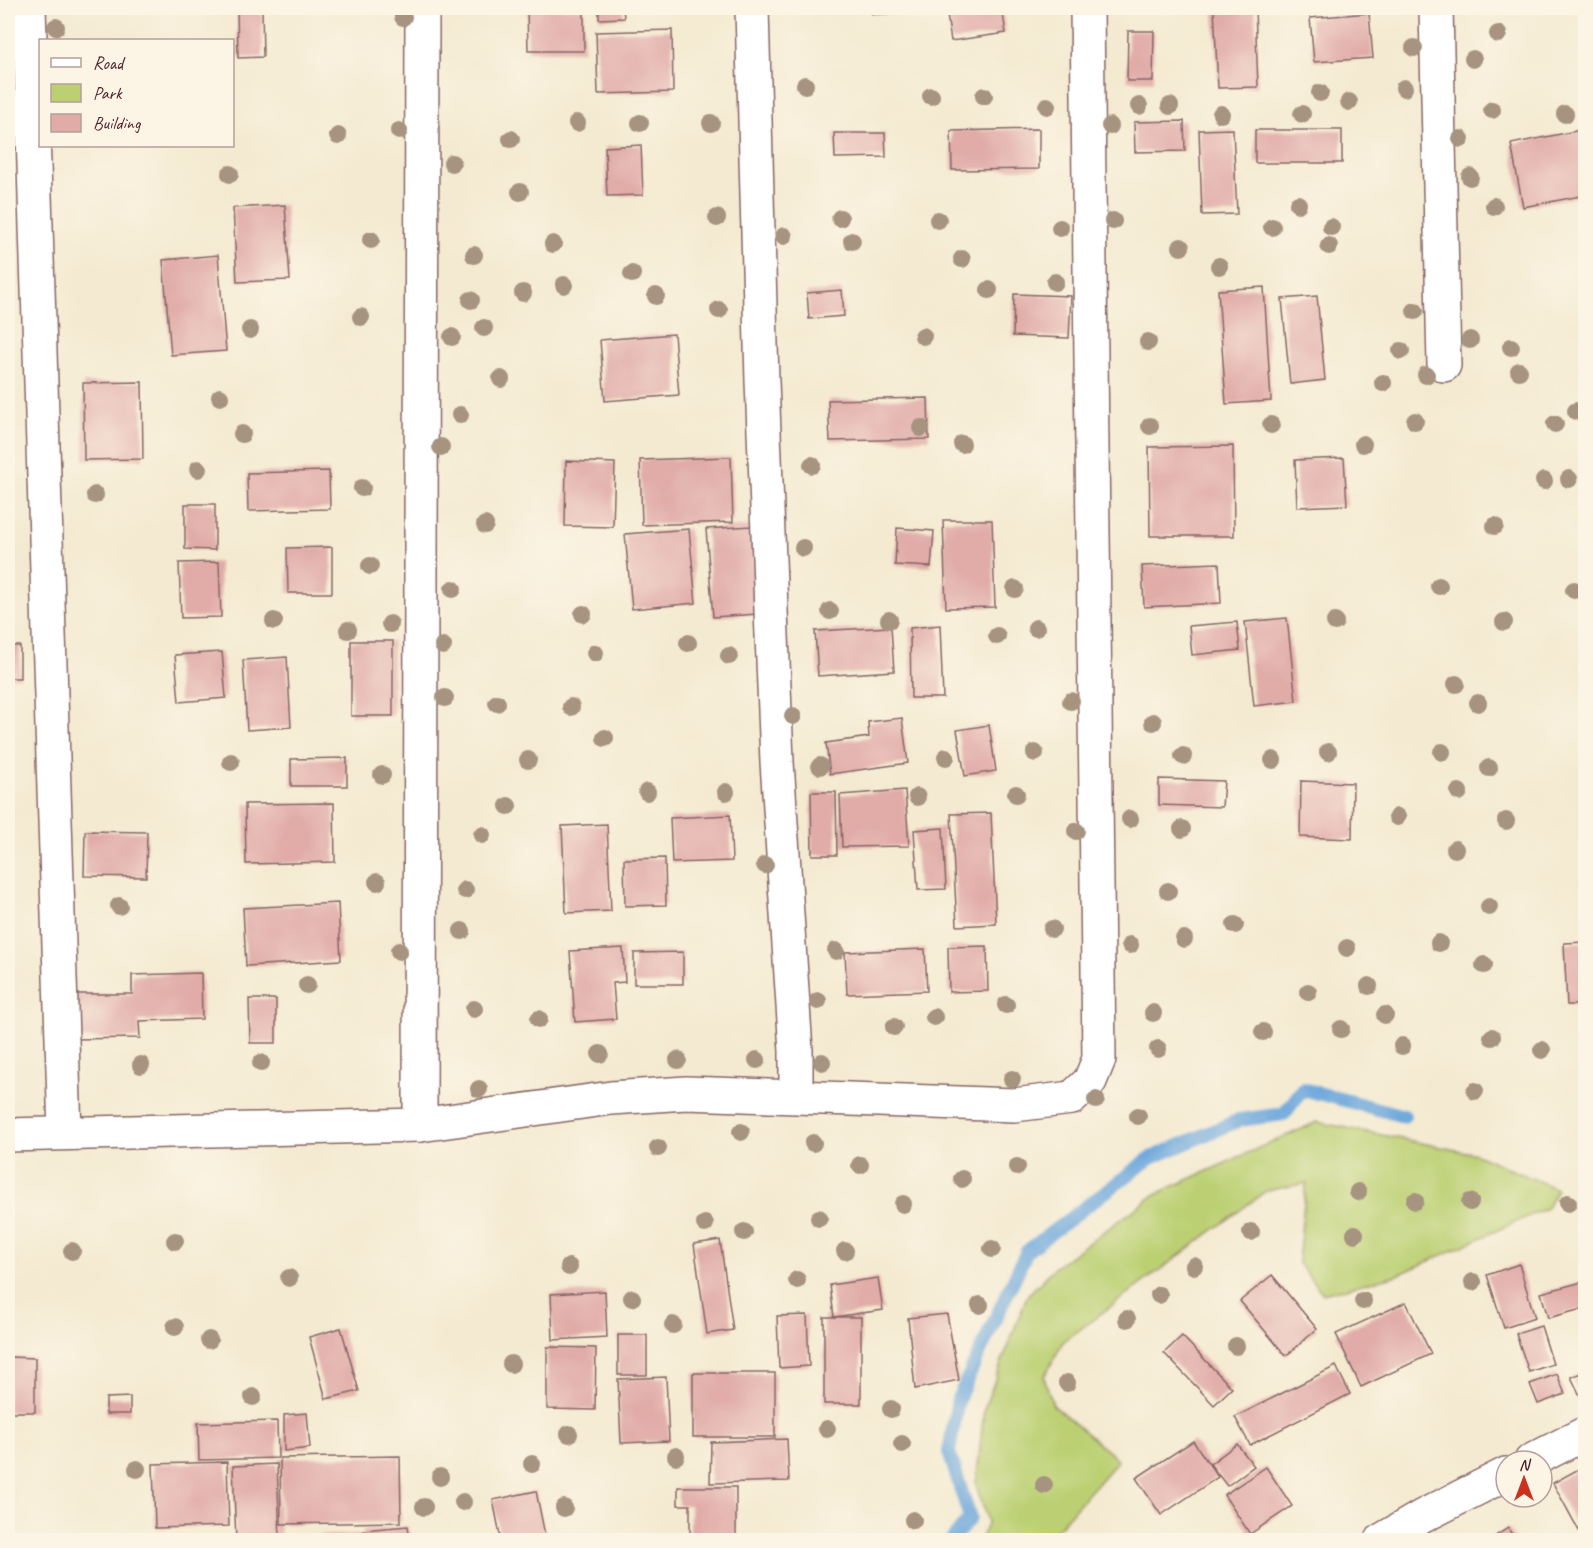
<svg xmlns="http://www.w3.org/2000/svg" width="1593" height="1548" font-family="Caveat,sans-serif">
  <rect width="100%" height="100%" fill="#fcf5e5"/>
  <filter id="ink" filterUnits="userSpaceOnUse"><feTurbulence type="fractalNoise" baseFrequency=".0167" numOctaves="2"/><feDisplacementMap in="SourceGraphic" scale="12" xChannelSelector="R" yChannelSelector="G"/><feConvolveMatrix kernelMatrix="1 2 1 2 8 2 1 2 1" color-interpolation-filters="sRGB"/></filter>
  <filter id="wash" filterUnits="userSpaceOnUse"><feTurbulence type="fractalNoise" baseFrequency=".008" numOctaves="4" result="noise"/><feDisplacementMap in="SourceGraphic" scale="24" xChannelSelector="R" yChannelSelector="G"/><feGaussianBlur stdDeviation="1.35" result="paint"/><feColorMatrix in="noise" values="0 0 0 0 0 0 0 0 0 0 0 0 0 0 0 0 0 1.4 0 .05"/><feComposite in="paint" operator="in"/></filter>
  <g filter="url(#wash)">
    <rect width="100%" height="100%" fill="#f4ead1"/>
    <path fill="#bcd073" stroke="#83784f" stroke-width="1.5" d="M1317,1122L1476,1154L1557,1189L1547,1208L1398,1275L1323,1294L1298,1263L1306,1183L1266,1191L1063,1342L1044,1377L1053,1405L1118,1460L1047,1540H980L988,1522L976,1485L984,1409L1027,1296L1055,1267L1156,1194Z"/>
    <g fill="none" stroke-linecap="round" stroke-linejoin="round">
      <path stroke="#6ba6db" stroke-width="14" d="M952,1540L970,1518L949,1452L958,1399L1027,1251L1149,1159L1239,1120L1284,1114L1303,1089L1404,1116"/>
    </g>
    <g id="blocks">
      <g fill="#e1aca8">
        <path d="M237,8H262L263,57L238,58Z"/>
        <path d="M527,8H584V51H528Z"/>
        <path d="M599,8H623L624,18L599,19Z"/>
        <path d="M872,8H910V13L872,14Z"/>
        <path d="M946,8H1002L1006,33L951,41Z"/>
        <path d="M1214,8H1255L1258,87L1218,88Z"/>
        <path d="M1369,13L1373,58L1314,62L1310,18Z"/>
        <path d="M672,30L673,92L598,94L596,32Z"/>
        <path d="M1128,31H1154L1153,81H1127Z"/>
        <path d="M1184,121L1185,151L1135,152L1134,122Z"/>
        <path d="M1039,129V169L952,170L951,131Z"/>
        <path d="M1233,129L1237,214L1202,215L1199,130Z"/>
        <path d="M1586,129V195L1523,207L1511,144Z"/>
        <rect x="1255" y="130" width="87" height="33"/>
        <path d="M834,133H885L886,157L835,158Z"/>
        <path d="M641,145L643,195L607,196L605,147Z"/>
        <path d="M285,205L290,280L237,282L233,208Z"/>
        <path d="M218,255L226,351L171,355L163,260Z"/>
        <path d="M1264,287L1271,401L1226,404L1218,290Z"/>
        <path d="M842,290L844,316L809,319L807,293Z"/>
        <path d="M1014,294L1071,296L1069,338L1013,336Z"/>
        <path d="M1317,296L1325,380L1290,384L1282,299Z"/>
        <path d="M674,334L679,395L605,401L600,340Z"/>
        <path d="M142,382L143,459L84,460L83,383Z"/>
        <path d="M928,398L929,439L830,441L828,400Z"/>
        <path d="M1233,446L1234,536H1150L1149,447Z"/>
        <path d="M731,457L733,522L642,525L640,460Z"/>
        <path d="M1344,458L1347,505L1297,507L1295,460Z"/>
        <path d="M566,461L615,463L613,527L565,526Z"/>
        <path d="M329,471L330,509L248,511L247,473Z"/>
        <path d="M185,504H215V550L185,549Z"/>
        <path d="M943,520H992L995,607L946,608Z"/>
        <path d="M752,526L758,614L713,617L706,529Z"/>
        <path d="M897,528L934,531L931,567L895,565Z"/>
        <path d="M689,529L696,603L632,609L625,534Z"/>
        <path d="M332,547V593H288L287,548Z"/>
        <path d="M219,562L221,617L181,618L179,563Z"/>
        <path d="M1219,563L1221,603L1144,607L1142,566Z"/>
        <path d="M1287,618L1296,701L1254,706L1245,622Z"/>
        <path d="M1237,622L1240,650L1192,655L1189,626Z"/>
        <path d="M940,625L943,698H911L910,628Z"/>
        <path d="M891,627L894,671L818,676L815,631Z"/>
        <rect x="351" y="641" width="42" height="75"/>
        <rect x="8" y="646" width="12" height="32"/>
        <path d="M222,652L226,698L179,702L175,655Z"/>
        <path d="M287,657L291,727L247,730L243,660Z"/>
        <path d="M902,718L908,763L830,774L826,743L869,737L868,722Z"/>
        <path d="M989,725L996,771L965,776L957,730Z"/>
        <path d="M347,758V786H291V759Z"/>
        <path d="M1159,779L1224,781L1222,807L1159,805Z"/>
        <path d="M1301,781L1353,783L1352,839L1300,837Z"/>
        <path d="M905,790L909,846L842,847L840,795Z"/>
        <path d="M811,792H836L837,855H812Z"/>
        <path d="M334,803L335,862L246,864L245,804Z"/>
        <path d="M991,813L996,924L957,926L951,814Z"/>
        <path d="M730,815L732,861L672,863L670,818Z"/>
        <path d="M607,824L611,911L566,913L562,826Z"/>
        <path d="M943,828L946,889L918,890L914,830Z"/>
        <path d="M85,831L147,832L146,877L84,876Z"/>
        <path d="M665,858L666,905L625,906L624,859Z"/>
        <path d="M338,903L341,960L246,966L243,908Z"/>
        <path d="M1586,942V1005H1567L1564,943Z"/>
        <path d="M987,946L988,991L949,992L948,947Z"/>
        <path d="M623,948L625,982L613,983L616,1019L575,1022L570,951Z"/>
        <path d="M925,949L927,991L847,994L845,952Z"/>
        <path d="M683,952V984H634V953Z"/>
        <path d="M201,973L202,1019L139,1021L140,1038L73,1039L72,994H132V975Z"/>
        <path d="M249,999H276V1043H250Z"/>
        <path d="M720,1240L733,1330L707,1334L694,1244Z"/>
        <path d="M1519,1264L1535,1318L1504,1328L1487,1275Z"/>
        <path d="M1272,1275L1317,1329L1286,1356L1240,1301Z"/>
        <path d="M878,1278L883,1310L834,1317L830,1285Z"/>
        <path d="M1586,1281V1308L1548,1318L1541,1293Z"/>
        <path d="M605,1291L607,1337L553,1340L551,1294Z"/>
        <path d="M1406,1302L1431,1354L1361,1387L1336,1334Z"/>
        <path d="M947,1314L959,1380L915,1389L908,1318Z"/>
        <path d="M807,1315L809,1366L779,1368L777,1316Z"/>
        <rect x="824" y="1317" width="37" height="87"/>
        <path d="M1541,1326L1553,1364L1529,1372L1516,1334Z"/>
        <path d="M341,1328L359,1391L326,1399L309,1337Z"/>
        <rect x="618" y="1335" width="29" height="40"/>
        <path d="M1182,1336L1232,1388L1214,1405L1164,1353Z"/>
        <path d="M547,1347L596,1348L595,1410L547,1409Z"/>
        <path d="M9,1357L35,1358V1412H8Z"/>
        <path d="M1336,1366L1350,1394L1250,1445L1235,1417Z"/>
        <path d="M1586,1371V1408L1571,1377Z"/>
        <rect x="693" y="1373" width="82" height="64"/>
        <path d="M1557,1374L1565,1394L1538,1404L1530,1384Z"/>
        <path d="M666,1377L669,1441L621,1443L618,1379Z"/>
        <path d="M130,1397V1414H106V1398Z"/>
        <path d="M307,1413L310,1448L284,1451V1415Z"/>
        <path d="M277,1421L278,1458L199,1460L198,1423Z"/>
        <path d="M787,1439L789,1481L710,1483L711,1442Z"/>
        <path d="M1193,1441L1218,1477L1161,1515L1136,1478Z"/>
        <path d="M1237,1444L1254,1466L1227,1486L1210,1464Z"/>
        <path d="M400,1456L401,1522L281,1524L280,1458Z"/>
        <path d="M227,1462L229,1526L155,1528L153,1464Z"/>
        <path d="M277,1464L280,1540H236L233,1466Z"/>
        <path d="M1586,1465V1540H1584L1553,1483Z"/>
        <path d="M1266,1467L1292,1506L1250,1534L1224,1495Z"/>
        <path d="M678,1487H736V1540H690V1505H678Z"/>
        <path d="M536,1491L546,1540H501L493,1500Z"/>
        <path d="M408,1526L410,1540H364L363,1530Z"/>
        <path d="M1508,1528L1515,1540H1489Z"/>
        <path d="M360,1534V1540H291V1537Z"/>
      </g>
    </g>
  </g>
  <g filter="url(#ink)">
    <use href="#blocks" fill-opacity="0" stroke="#866665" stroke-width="1.5"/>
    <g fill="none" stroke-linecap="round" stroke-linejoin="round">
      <g stroke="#866665" stroke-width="36">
        <g id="street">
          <path d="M29,8L65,1133"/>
          <path d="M752,8L762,381L777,762L796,1051V1096"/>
          <path d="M1436,8L1444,365"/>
          <path d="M420,1125L422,8"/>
          <path d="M8,1135L420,1125L611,1098L686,1093L1014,1105L1072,1098L1090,1081L1099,1059L1087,8"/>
          <path d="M1531,1461L1586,1433"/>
          <path d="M1382,1540L1423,1516L1506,1474"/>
        </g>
      </g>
      <use href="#street" stroke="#fff" stroke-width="33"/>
    </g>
    <g fill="#a69380">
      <circle cx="403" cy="17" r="9"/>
      <circle cx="56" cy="27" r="9"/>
      <circle cx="1498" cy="34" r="9"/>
      <circle cx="1414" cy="48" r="9"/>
      <circle cx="1473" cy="59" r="9"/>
      <circle cx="805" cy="85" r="9"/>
      <circle cx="1404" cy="88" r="9"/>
      <circle cx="1320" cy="93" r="9"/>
      <circle cx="931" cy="96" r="9"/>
      <circle cx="984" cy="96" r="9"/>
      <circle cx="1349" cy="102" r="9"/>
      <circle cx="1047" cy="106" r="9"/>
      <circle cx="1139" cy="106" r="9"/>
      <circle cx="1170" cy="106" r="9"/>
      <circle cx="1492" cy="110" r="9"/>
      <circle cx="1221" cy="114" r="9"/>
      <circle cx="1302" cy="114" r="9"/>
      <circle cx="1565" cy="114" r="9"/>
      <circle cx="577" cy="123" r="9"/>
      <circle cx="640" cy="123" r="9"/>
      <circle cx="711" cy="123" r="9"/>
      <circle cx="1110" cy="126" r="9"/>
      <circle cx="399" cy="131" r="9"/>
      <circle cx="338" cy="136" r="9"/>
      <circle cx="511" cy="139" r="9"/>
      <circle cx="1461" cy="139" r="9"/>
      <circle cx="452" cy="163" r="9"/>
      <circle cx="230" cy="174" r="9"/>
      <circle cx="1470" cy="177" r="9"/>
      <circle cx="520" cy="192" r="9"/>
      <circle cx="1298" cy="204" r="9"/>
      <circle cx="1494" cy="206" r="9"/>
      <circle cx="717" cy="218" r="9"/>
      <circle cx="840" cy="218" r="9"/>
      <circle cx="938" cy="220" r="9"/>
      <circle cx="1113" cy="221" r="9"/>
      <circle cx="1272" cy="227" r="9"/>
      <circle cx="1331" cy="227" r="9"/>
      <circle cx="1060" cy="228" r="9"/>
      <circle cx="784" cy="236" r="9"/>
      <circle cx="371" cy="240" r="9"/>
      <circle cx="852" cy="241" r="9"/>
      <circle cx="553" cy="244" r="9"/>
      <circle cx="1329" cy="246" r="9"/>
      <circle cx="1181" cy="247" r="9"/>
      <circle cx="474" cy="255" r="9"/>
      <circle cx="962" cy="259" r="9"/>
      <circle cx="1219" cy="266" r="9"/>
      <circle cx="632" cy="274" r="9"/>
      <circle cx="1055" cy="282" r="9"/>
      <circle cx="564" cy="285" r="9"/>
      <circle cx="989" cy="290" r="9"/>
      <circle cx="523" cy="293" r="9"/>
      <circle cx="656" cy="296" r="9"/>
      <circle cx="471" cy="300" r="9"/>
      <circle cx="719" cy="310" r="9"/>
      <circle cx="1415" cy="311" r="9"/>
      <circle cx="361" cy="317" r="9"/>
      <circle cx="484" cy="328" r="9"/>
      <circle cx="250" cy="330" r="9"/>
      <circle cx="923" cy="336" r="9"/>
      <circle cx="452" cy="337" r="9"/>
      <circle cx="1470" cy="340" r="9"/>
      <circle cx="1148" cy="342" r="9"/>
      <circle cx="1511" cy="347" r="9"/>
      <circle cx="1401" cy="351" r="9"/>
      <circle cx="1519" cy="371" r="9"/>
      <circle cx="1426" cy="375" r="9"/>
      <circle cx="501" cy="379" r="9"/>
      <circle cx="1383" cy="383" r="9"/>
      <circle cx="220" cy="397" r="9"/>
      <circle cx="1576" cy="411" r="9"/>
      <circle cx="460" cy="415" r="9"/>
      <circle cx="1415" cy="421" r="9"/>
      <circle cx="1555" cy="424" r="9"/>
      <circle cx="1271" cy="425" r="9"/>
      <circle cx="1150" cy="426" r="9"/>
      <circle cx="921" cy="428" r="9"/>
      <circle cx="242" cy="434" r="9"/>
      <circle cx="962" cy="444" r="9"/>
      <circle cx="1363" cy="444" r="9"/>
      <circle cx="441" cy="447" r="9"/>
      <circle cx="812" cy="465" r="9"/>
      <circle cx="198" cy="469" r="9"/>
      <circle cx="1569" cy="479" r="9"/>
      <circle cx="1544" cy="481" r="9"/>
      <circle cx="362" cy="488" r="9"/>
      <circle cx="95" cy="495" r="9"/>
      <circle cx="485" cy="525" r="9"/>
      <circle cx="1495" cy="526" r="9"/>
      <circle cx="803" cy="548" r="9"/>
      <circle cx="370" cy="566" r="9"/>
      <circle cx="1439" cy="586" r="9"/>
      <circle cx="453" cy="589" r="9"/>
      <circle cx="1015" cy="589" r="9"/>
      <circle cx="1574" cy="590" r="9"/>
      <circle cx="830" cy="611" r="9"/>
      <circle cx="583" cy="614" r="9"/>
      <circle cx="889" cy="620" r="9"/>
      <circle cx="274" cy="621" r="9"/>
      <circle cx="1335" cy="622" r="9"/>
      <circle cx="1504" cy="622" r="9"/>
      <circle cx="390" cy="624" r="9"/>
      <circle cx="1036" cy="628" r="9"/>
      <circle cx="348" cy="630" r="9"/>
      <circle cx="997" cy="636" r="9"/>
      <circle cx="688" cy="643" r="9"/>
      <circle cx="443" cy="646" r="9"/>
      <circle cx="595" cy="653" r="9"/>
      <circle cx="729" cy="656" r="9"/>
      <circle cx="1456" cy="684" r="9"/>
      <circle cx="445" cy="698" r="9"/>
      <circle cx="1071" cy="701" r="9"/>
      <circle cx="497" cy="703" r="9"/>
      <circle cx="1478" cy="703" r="9"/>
      <circle cx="571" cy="707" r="9"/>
      <circle cx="793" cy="716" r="9"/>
      <circle cx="1153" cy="722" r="9"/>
      <circle cx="605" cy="738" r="9"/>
      <circle cx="1328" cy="752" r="9"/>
      <circle cx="1442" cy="752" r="9"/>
      <circle cx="1035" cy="753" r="9"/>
      <circle cx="1183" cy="756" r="9"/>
      <circle cx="946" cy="757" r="9"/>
      <circle cx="528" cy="760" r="9"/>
      <circle cx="1273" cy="760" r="9"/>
      <circle cx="231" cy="762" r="9"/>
      <circle cx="820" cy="766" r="9"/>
      <circle cx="1489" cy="768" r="9"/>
      <circle cx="382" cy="775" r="9"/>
      <circle cx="647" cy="792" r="9"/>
      <circle cx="726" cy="792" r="9"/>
      <circle cx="1459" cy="792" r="9"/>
      <circle cx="1016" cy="794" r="9"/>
      <circle cx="917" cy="797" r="9"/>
      <circle cx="508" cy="806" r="9"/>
      <circle cx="1397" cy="817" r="9"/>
      <circle cx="1130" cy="819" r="9"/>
      <circle cx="1506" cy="821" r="9"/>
      <circle cx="1182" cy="829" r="9"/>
      <circle cx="1076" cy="831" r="9"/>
      <circle cx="482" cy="835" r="9"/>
      <circle cx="1455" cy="849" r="9"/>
      <circle cx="765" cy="865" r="9"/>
      <circle cx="377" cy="882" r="9"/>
      <circle cx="465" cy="890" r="9"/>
      <circle cx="1168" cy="891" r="9"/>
      <circle cx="119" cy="906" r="9"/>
      <circle cx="1489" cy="907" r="9"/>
      <circle cx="1235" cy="925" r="9"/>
      <circle cx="1052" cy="929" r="9"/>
      <circle cx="462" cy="931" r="9"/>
      <circle cx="1184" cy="939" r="9"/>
      <circle cx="1439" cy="943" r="9"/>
      <circle cx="1130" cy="945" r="9"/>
      <circle cx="1347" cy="948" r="9"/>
      <circle cx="399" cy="951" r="9"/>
      <circle cx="836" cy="951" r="9"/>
      <circle cx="1484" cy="965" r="9"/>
      <circle cx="307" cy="985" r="9"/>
      <circle cx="1369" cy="986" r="9"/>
      <circle cx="1308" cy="992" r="9"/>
      <circle cx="818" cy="1001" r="9"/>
      <circle cx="1006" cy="1005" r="9"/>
      <circle cx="474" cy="1009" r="9"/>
      <circle cx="1153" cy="1013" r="9"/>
      <circle cx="1385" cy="1015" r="9"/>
      <circle cx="934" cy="1017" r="9"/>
      <circle cx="539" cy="1019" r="9"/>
      <circle cx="894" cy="1027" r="9"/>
      <circle cx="1341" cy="1029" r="9"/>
      <circle cx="1263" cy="1032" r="9"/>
      <circle cx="1492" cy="1037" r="9"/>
      <circle cx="1402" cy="1046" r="9"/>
      <circle cx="1158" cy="1049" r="9"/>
      <circle cx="1542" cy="1050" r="9"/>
      <circle cx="600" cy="1054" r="9"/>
      <circle cx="678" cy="1060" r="9"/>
      <circle cx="757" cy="1060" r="9"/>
      <circle cx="822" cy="1062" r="9"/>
      <circle cx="261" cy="1063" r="9"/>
      <circle cx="141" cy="1065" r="9"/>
      <circle cx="1012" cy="1079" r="9"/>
      <circle cx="479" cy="1089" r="9"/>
      <circle cx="1475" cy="1091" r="9"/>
      <circle cx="1096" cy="1100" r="9"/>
      <circle cx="1138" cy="1116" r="9"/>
      <circle cx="741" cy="1132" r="9"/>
      <circle cx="813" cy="1143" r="9"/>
      <circle cx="658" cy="1148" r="9"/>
      <circle cx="860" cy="1165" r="9"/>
      <circle cx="1017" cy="1167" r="9"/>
      <circle cx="962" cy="1179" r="9"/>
      <circle cx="1358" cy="1192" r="9"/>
      <circle cx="1415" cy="1201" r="9"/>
      <circle cx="1470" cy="1202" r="9"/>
      <circle cx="1568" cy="1203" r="9"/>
      <circle cx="903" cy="1204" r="9"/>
      <circle cx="819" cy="1218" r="9"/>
      <circle cx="705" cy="1224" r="9"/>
      <circle cx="744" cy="1232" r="9"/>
      <circle cx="1251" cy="1232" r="9"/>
      <circle cx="1355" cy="1234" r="9"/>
      <circle cx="175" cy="1241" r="9"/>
      <circle cx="992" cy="1249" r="9"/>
      <circle cx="72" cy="1251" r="9"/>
      <circle cx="845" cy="1251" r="9"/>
      <circle cx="1194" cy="1266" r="9"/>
      <circle cx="569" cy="1267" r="9"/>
      <circle cx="289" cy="1278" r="9"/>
      <circle cx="797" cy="1280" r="9"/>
      <circle cx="1473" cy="1282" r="9"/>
      <circle cx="1159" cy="1295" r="9"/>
      <circle cx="632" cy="1298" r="9"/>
      <circle cx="1363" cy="1301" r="9"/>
      <circle cx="980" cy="1305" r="9"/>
      <circle cx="1127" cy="1319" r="9"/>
      <circle cx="673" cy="1325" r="9"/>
      <circle cx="175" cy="1327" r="9"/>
      <circle cx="209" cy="1340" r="9"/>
      <circle cx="1236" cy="1346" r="9"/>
      <circle cx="511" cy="1364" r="9"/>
      <circle cx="1067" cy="1383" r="9"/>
      <circle cx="253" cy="1397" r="9"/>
      <circle cx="891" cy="1409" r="9"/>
      <circle cx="827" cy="1429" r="9"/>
      <circle cx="569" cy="1434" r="9"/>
      <circle cx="902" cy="1444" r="9"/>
      <circle cx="676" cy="1456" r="9"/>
      <circle cx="532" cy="1464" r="9"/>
      <circle cx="137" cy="1469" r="9"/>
      <circle cx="440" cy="1477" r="9"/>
      <circle cx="1044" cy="1485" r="9"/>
      <circle cx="463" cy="1502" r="9"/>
      <circle cx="424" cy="1507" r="9"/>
      <circle cx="564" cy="1508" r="9"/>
      <circle cx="913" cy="1520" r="9"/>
    </g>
  </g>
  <rect width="1593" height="1548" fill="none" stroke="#fcf5e5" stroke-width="30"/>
  <rect x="39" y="39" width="195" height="108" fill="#fcf5e5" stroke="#b59f9b" stroke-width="1.5"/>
  <rect x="51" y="58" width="30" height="9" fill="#ffffff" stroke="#b59f9b" stroke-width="1.5"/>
  <text x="93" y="69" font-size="18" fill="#4a1f2b">Road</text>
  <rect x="51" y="84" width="30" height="18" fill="#bcd073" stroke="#b59f9b" stroke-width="1.5"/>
  <text x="93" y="99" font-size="18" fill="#4a1f2b">Park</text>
  <rect x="51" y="114" width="30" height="18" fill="#e1aca8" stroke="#b59f9b" stroke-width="1.5"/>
  <text x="93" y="129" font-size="18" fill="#4a1f2b">Building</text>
  <g transform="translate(1524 1479)"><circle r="28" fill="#fcf5e5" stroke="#b59f9b" stroke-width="1.5"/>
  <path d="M0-4.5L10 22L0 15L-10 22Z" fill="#c8321e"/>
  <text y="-9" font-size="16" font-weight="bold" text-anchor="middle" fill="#4a1f2b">N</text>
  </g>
</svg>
